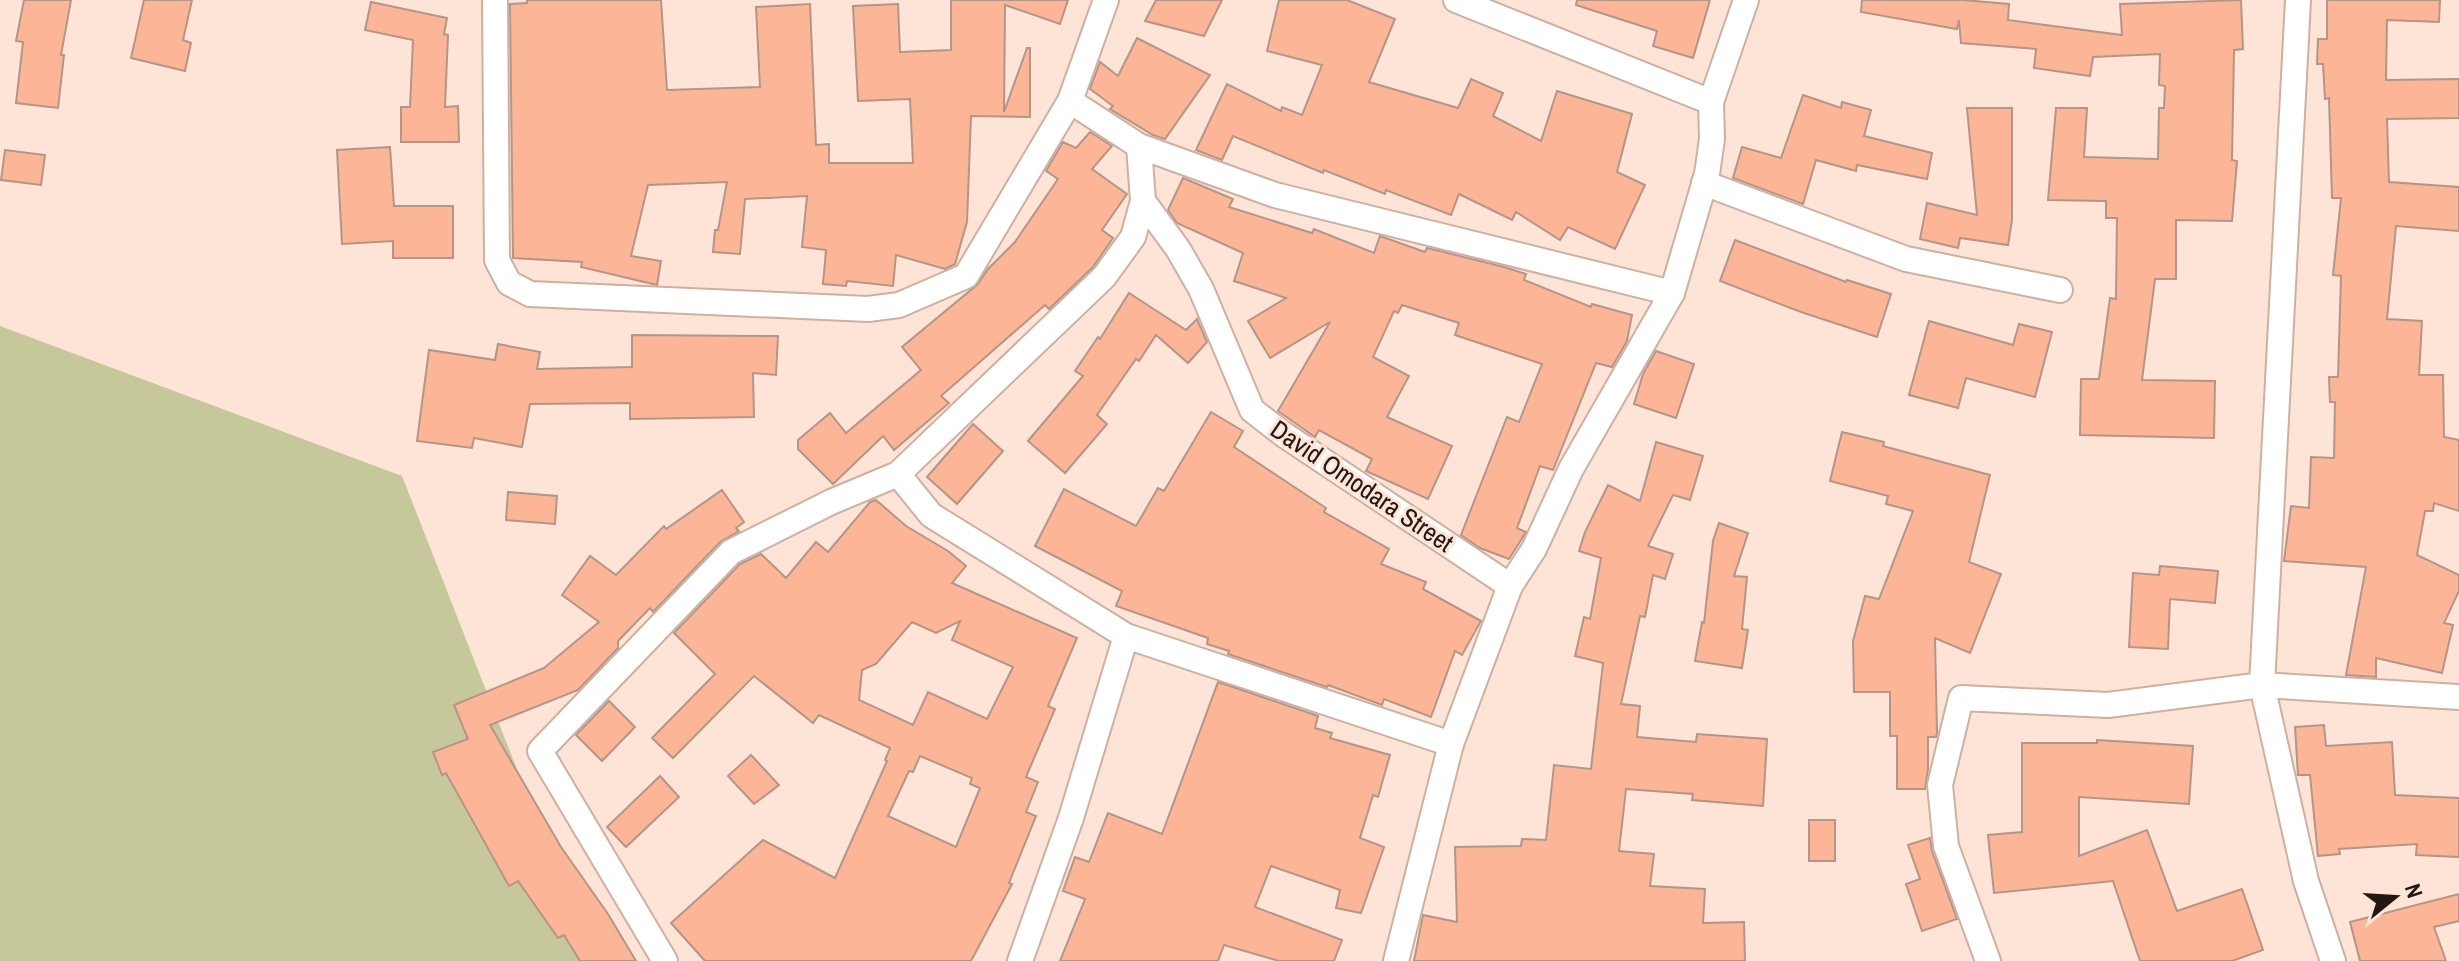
<svg xmlns="http://www.w3.org/2000/svg" width="2459" height="961" font-family="'Archivo Narrow',sans-serif">
  <rect width="100%" height="100%" fill="#fee4d7"/>
  <path fill="#c6c89c" d="M0,326L402,476L592,961H0Z"/>
  <g fill="#fcb697" stroke="#b49588" stroke-width="2" fill-rule="evenodd">
    <path d="M24,0H71L61,55H64L58,108L16,103L23,42L16,41Z"/>
    <path d="M144,0H192L183,40L191,43L185,71L131,58Z"/>
    <path d="M527,0H661L667,90L760,87L756,7L810,4L816,145L829,144V163H913L910,99L858,101L853,6L898,4L900,52L951,50V0H1068L1060,24L1005,5L1004,112L1027,48H1030V117L971,116L967,222L955,264L945,269L896,255L893,286L847,281L846,286L823,284L826,250L802,247L807,196L745,199L740,254L713,252L715,230H718L727,182L648,185L631,256L661,261L657,285L581,267L582,262L513,258L510,4L527,3Z"/>
    <path d="M1156,0H1222L1204,36L1145,21Z"/>
    <path d="M1279,0H1347L1395,19L1369,82L1458,108L1471,79L1503,93L1493,116L1541,141L1557,91L1632,114L1617,172L1645,185L1615,249L1568,227L1560,240L1516,212L1512,220L1459,194L1451,215L1386,190L1385,194L1324,170L1323,173L1233,136L1222,160L1196,150L1227,84L1281,111L1282,107L1302,115L1322,65L1267,51Z"/>
    <path d="M1577,0H1710L1693,58L1653,46L1657,31L1576,5Z"/>
    <path d="M1862,0H1963L2009,4L2008,20L2122,35L2120,4L2241,0L2243,49L2234,50L2232,160L2237,161L2232,221L2176,220V279H2155L2142,380L2215,381L2214,438L2080,435L2081,379H2099L2110,298L2116,299L2117,218H2106V201L2048,200L2056,108H2087L2084,157L2158,159L2159,108H2164L2165,86L2159,85L2160,54L2093,57L2090,76L2034,68L2036,49L1961,43L1959,20L1957,29L1861,12Z"/>
    <path d="M2327,0H2440L2439,22L2387,20L2386,80L2459,79V118L2387,119L2389,182L2459,187V231L2396,226L2387,319L2422,321L2419,375H2443L2444,437L2459,440V511L2434,503L2433,511H2425L2417,555L2459,575V591L2444,623L2453,625L2442,673L2376,658V677L2346,675L2366,567L2284,561L2291,506L2309,508L2311,457L2334,458L2335,402H2330L2329,377H2338L2341,276L2333,275L2341,198H2332L2329,98L2325,99L2323,64H2317L2318,39H2327Z"/>
    <path d="M371,2L447,18L444,34L448,35L445,107L458,106L459,142H401V107H410L413,40L365,30Z"/>
    <path d="M1137,38L1210,75L1165,139L1153,135L1110,109L1113,106L1090,89L1100,62L1118,76Z"/>
    <path d="M1803,95L1841,108L1842,102L1871,110L1864,136L1932,153L1927,179L1857,165L1856,171L1816,160L1803,204L1733,178L1742,147L1781,158Z"/>
    <path d="M1967,108H2012V220L2008,245L1960,238L1958,248L1920,239L1927,203L1977,215Z"/>
    <path d="M1090,132L1112,146L1092,169L1127,194L1102,230L1113,238L1093,267L1049,309L1045,305L941,396L949,403L894,450L883,436L833,484L798,449V440L830,413L846,433L921,370L902,347L978,284L988,269L1015,242L1058,179L1046,171L1063,142L1076,148Z"/>
    <path d="M390,147L394,206H453V258H393V241L342,244L337,150Z"/>
    <path d="M5,150L45,155L41,185L1,180Z"/>
    <path d="M1183,178L1233,199L1229,207L1312,233L1314,229L1374,253L1380,236L1425,252L1427,248L1504,267L1526,274L1524,280L1591,307L1592,304L1632,315L1627,341L1612,367L1596,363L1553,470L1540,466L1517,528L1526,532L1509,559L1480,548L1461,535L1507,417L1519,422L1542,364L1455,335L1459,323L1402,305L1398,313L1394,311L1373,357L1409,376L1387,417L1452,446L1428,499L1366,471L1372,459L1319,430L1315,437L1278,411L1330,322L1270,358L1248,321L1286,298L1234,281L1243,253L1177,223L1168,210Z"/>
    <path d="M1735,240L1846,282L1847,280L1891,294L1877,337L1801,312L1720,281Z"/>
    <path d="M1129,293L1186,330L1197,319L1207,342L1188,363L1156,335L1139,361L1136,359L1097,415L1107,424L1065,473L1028,441L1083,376L1075,371L1098,337L1100,339Z"/>
    <path d="M1929,321L2013,345L2019,324L2052,332L2035,397L1966,378L1958,408L1909,395Z"/>
    <path d="M632,335L778,336L776,375L753,373L754,417L630,419V403L530,404L522,447L474,438L472,448L417,441L429,350L495,360L498,344L540,352L537,369L632,367Z"/>
    <path d="M1656,351L1694,364L1676,418L1634,404L1643,374Z"/>
    <path d="M1211,412L1243,431L1234,447L1326,508L1324,512L1389,549L1381,564L1426,582L1423,589L1481,621L1462,655L1455,651L1431,717L1384,699L1382,705L1328,685L1327,687L1228,654L1229,651L1207,644L1208,638L1116,606L1122,591L1035,546L1064,489L1136,526L1158,488L1164,491Z"/>
    <path d="M973,424L1003,451L957,504L927,477Z"/>
    <path d="M1842,432L1884,442L1883,446L1990,475L1969,562L2001,574L1970,653L1935,638L1937,733L1936,737H1928V769L1925,789H1897V736H1890V692H1854L1853,641L1865,596L1879,599L1913,511L1886,504L1888,496L1830,481Z"/>
    <path d="M1656,442L1703,456L1690,500L1673,495L1648,546L1673,554L1665,579L1653,575L1645,617L1640,616L1621,704L1640,706L1637,737L1696,742L1697,734L1767,739L1763,806L1692,800L1693,794L1626,789L1619,851L1654,854L1650,886L1705,889L1703,923L1744,922L1745,961H1414L1423,915L1457,922L1455,847L1521,846L1522,839L1546,840L1554,765L1591,769L1603,663L1575,656L1584,617L1590,619L1601,558L1579,551L1585,532L1608,485L1640,501Z"/>
    <path d="M722,490L744,522L736,528L739,531L720,542L653,612L650,608L618,641V648L578,690L490,725L561,847L608,914L636,961H580L564,935L558,938L518,881L509,886L446,773L442,775L433,752L468,739L454,705L544,668L599,622L562,595L590,556L616,575L664,526L666,529Z"/>
    <path d="M508,492L557,496L555,524L506,520Z"/>
    <path d="M876,500L906,526L948,551L966,566L952,583L1077,638L1048,706L1055,709L1026,777L1038,782L1026,812L1036,816L1009,883L1012,884L971,961H705L671,923L763,840L835,878L887,761L885,760L890,748L819,715L813,723L754,676L673,758L652,738L715,674L674,633L740,564L761,554L786,578L816,542L828,552L870,502ZM960,621L952,640L1013,667L987,719L928,692L913,725L859,700L862,670L876,664L912,622L936,633ZM920,756L972,778L970,784L980,788L956,847L888,816L909,771L913,772Z"/>
    <path d="M1719,523L1748,533L1734,576L1747,577L1742,629L1748,630L1742,668L1695,661L1702,622L1704,623L1713,541Z"/>
    <path d="M2160,566L2218,571L2215,603L2170,599L2168,649L2129,647L2133,573L2159,575Z"/>
    <path d="M1218,682L1318,716L1315,728L1332,733L1330,738L1390,755L1378,797L1373,795L1360,838L1384,847L1361,913L1336,908L1340,890L1271,866L1255,907L1342,940L1334,961H1279L1224,945L1218,961H1060L1085,899L1063,891L1075,857L1089,862L1108,813L1162,834Z"/>
    <path d="M609,701L635,727L602,761L576,735Z"/>
    <path d="M2324,725L2326,746L2392,742L2395,795L2459,798V857L2416,855L2417,844L2339,849L2340,854L2318,856L2310,775H2298L2295,727Z"/>
    <path d="M2097,740L2193,746L2189,804L2079,797V856L2147,830L2177,911L2242,889L2263,950L2232,961H2140L2113,881L1994,893L1988,835L2022,832V743H2097Z"/>
    <path d="M751,755L779,785L754,804L728,776Z"/>
    <path d="M660,776L679,797L626,847L607,827Z"/>
    <rect x="1809" y="820" width="26" height="41"/>
    <path d="M1930,838L1932,851L1957,919L1922,931L1906,884L1920,879L1908,845Z"/>
    <path d="M2459,894V921L2434,927L2446,961H2360L2350,922Z"/>
  </g>
  <g fill="none" stroke-linecap="round" stroke-linejoin="round">
    <g stroke="#ceb0a0" stroke-width="28">
      <g id="street">
        <path d="M495,0L497,260L509,283L530,294L868,309L899,305L966,276L1070,101L1106,0"/>
        <path d="M1456,0L1711,102"/>
        <path d="M2298,0L2262,685L2306,881L2333,961"/>
        <path d="M1070,101L1139,146L1275,195L1672,293"/>
        <path d="M1704,183L1906,259L2060,290"/>
        <path d="M1143,201L1178,249L1201,289L1252,410L1283,434L1510,586"/>
        <path d="M898,474L931,515L1126,636L1451,744"/>
        <path d="M665,961L540,751L731,552L831,502L898,474L1104,277L1133,237L1143,201L1139,146"/>
        <path d="M1020,961L1071,818L1126,636"/>
        <path d="M1396,961L1451,744L1510,586L1534,549L1571,469L1672,293L1707,174L1712,139L1711,102L1746,0"/>
        <path d="M1988,961L1946,846L1940,785L1961,698L2108,705L2262,685L2459,697"/>
      </g>
    </g>
    <use href="#street" stroke="#fff" stroke-width="24"/>
  </g>
  <g text-anchor="middle" stroke-width="6" stroke-linejoin="round" paint-order="stroke">
    <g font-size="26" fill="#221711" stroke="#fee4d7">
      <text transform="translate(1362 486) rotate(34)" y="9">David Omodara Street</text>
    </g>
  </g>
  <g transform="translate(2395 897) rotate(72)" stroke="#fee4d7" stroke-width="6" paint-order="stroke">
  <path d="M0-6L14 30L0 20L-14 30Z" fill="#221711"/>
  <text y="-12" font-size="22" font-weight="bold" text-anchor="middle" fill="#221711">N</text>
  </g>
</svg>
